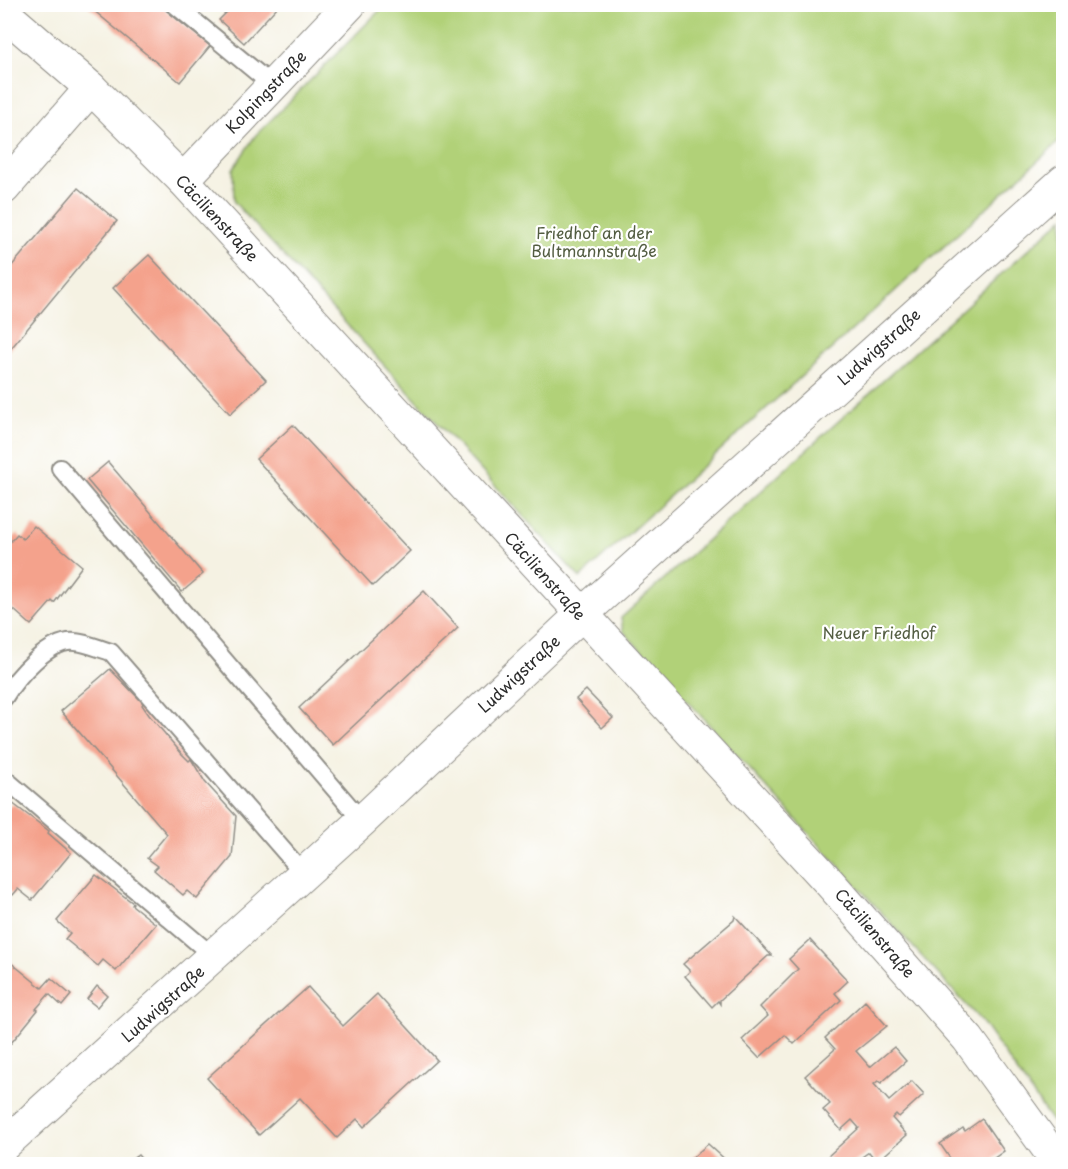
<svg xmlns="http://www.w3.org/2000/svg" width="1068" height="1169" font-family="'Playpen Sans',sans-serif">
  <rect width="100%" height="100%" fill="#fff"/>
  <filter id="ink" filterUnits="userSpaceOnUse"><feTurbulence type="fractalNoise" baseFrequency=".0167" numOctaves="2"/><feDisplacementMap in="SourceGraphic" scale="12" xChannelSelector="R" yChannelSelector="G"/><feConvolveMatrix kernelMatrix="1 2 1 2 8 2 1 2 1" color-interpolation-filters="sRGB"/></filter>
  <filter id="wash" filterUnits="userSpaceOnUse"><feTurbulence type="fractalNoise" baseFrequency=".008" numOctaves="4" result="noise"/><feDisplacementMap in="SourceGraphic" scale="24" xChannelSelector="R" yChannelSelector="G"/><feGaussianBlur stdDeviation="1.35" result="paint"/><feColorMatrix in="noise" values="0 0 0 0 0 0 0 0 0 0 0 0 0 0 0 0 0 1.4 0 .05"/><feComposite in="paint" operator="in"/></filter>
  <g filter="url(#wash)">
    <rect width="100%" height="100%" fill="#f5f2e3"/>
    <g fill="#b1d178" stroke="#6e7e52" stroke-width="1.5">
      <path d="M385,5H1063V138L580,578L234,202L233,169L255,136Z"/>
      <path d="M1063,218V1137L982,1022L623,631L621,618Z"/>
    </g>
    <g id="blocks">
      <g fill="#f4a28c">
        <path d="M86,4H158L210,46L180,82Z"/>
        <path d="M234,5H279L244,43L219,20Z"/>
        <path d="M78,188L117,221L8,352L4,349V275Z"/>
        <path d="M149,255L266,380L230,414L113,288Z"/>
        <path d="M293,425L410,551L373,586L256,459Z"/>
        <path d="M108,462L203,574L182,592L87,480Z"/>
        <path d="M34,526L82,566L54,603L52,601L31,625L4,601V549L17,534L23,539Z"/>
        <path d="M424,591L458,628L333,745L299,708Z"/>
        <path d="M110,669L143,703L142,705L149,715L182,754L189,761L191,759L205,782L236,816L232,857L197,899L187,891L183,895L154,870L158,866L147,858L167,834L61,711Z"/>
        <path d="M586,690L613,718L602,728L576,699Z"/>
        <path d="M12,803L49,831L48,833L71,853L32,900L18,889L13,895L4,888V813Z"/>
        <path d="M96,875L133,903L132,905L156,924L116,971L103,960L98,966L65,939L70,933L57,921Z"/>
        <path d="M735,916L772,956H768L720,1000V1004L718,1001L712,1007L685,976L690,971L683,964L734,920Z"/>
        <path d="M810,940L848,981L835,993L841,1000L794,1044L785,1035L759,1058L742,1040L768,1016L760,1007L798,969L789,959Z"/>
        <path d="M4,957L42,988L51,978L71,995L62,1006L49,994L36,1009L38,1010L11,1043L8,1042L4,1047Z"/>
        <path d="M97,986L107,995L97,1007L87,999Z"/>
        <path d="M308,987L343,1026L377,994L437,1060L364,1127L357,1119L337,1138L300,1098L259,1135L207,1078Z"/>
        <path d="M865,1001L887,1026L856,1051L870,1067L894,1047L906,1061L881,1083L878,1081L874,1084L889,1101L912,1081L924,1094L899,1117L896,1114L892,1118L907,1135L877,1162L869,1152L852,1164H834L827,1157L859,1128L852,1120L841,1130L823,1110L830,1104L805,1076L835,1049L825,1038Z"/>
        <path d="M982,1119L1004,1151L993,1159L997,1164H954L940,1144L963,1128L965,1131Z"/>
        <path d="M708,1144L730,1164H685Z"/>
        <path d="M138,1155L146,1164H125Z"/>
      </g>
    </g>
  </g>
  <g filter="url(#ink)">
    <use href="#blocks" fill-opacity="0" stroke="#908e87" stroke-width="1.5"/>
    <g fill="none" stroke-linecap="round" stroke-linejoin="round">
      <g stroke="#908e87" stroke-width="20">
        <g id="service">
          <path d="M174,4L272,85"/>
          <path d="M60,468L362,821"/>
          <path d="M4,698C16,678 49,639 75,642C87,643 100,649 111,652L304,874"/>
          <path d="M4,778L214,957"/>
        </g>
      </g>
      <g stroke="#908e87" stroke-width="34">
        <g id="minor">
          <path d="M4,13L91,88L183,180L829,882L968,1039L1059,1164"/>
          <path d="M183,180L350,4"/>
          <path d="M4,188L91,88"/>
          <path d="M4,1145L362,821L581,615L1064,181"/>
        </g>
      </g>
      <use href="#service" stroke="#fff" stroke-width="16"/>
      <use href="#minor" stroke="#fff" stroke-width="32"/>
    </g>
  </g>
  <g text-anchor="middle" stroke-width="4.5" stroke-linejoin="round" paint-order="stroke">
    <g font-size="16" fill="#2b2b2b" stroke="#fff">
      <text transform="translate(266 92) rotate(-46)" y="6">Kolpingstraße</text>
      <text transform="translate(217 218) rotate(47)" y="6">Cäcilienstraße</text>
      <text transform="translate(879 347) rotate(-42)" y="6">Ludwigstraße</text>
      <text transform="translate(545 576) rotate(48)" y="6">Cäcilienstraße</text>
      <text transform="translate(519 674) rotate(-43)" y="6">Ludwigstraße</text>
      <text transform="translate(875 933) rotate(49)" y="6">Cäcilienstraße</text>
      <text transform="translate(163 1004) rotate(-42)" y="6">Ludwigstraße</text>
    </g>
    <g font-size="16" fill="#535d42" stroke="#fff">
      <text x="594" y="239">Friedhof an der<tspan x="594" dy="18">Bultmannstraße</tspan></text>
      <text x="879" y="639">Neuer Friedhof</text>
    </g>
  </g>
  <rect width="1068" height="1169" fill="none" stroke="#fff" stroke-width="24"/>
</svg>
